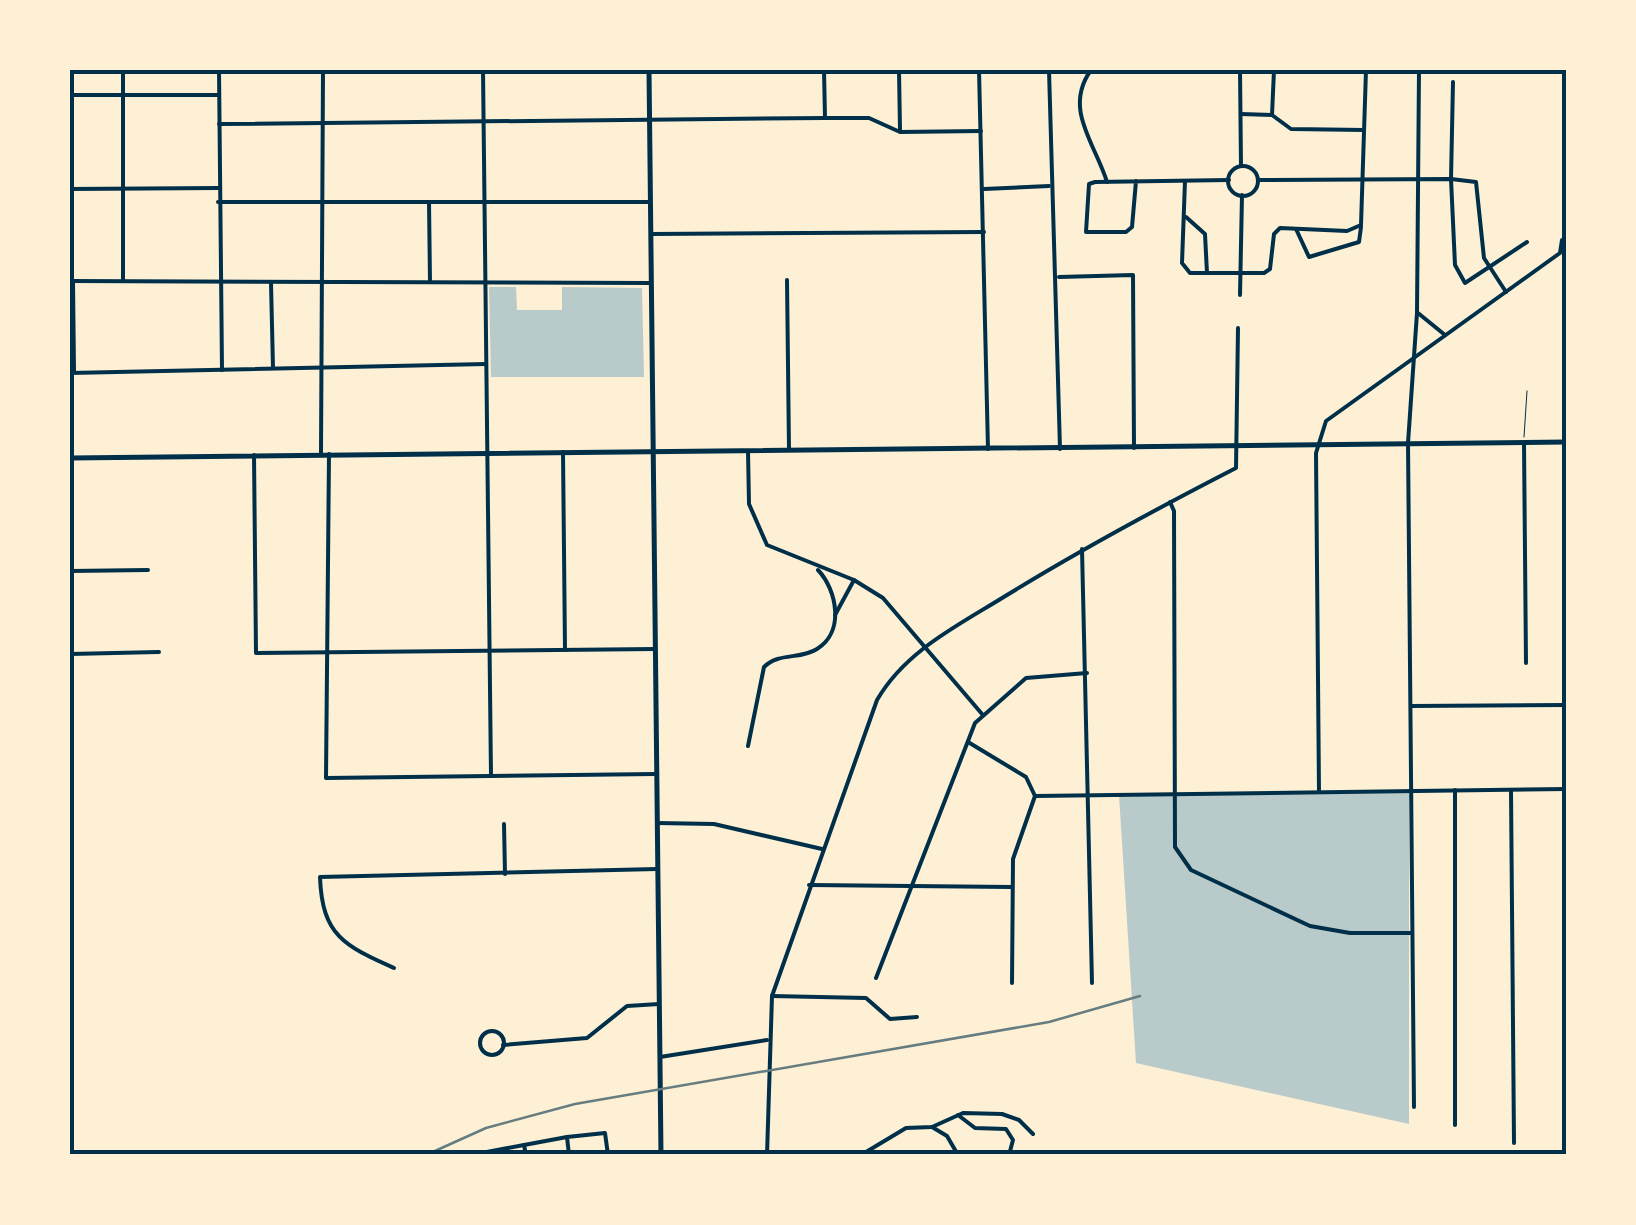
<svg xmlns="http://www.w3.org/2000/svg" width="1636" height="1225" font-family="'Golos Text',sans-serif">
  <rect width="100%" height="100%" fill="#fdf0d5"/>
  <g fill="#b9caca">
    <path d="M489,287H516L517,310H562V287L642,288L644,377H491Z"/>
    <path d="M1409,790V1124L1136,1063L1119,795Z"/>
  </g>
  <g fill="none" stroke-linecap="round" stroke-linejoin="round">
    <path stroke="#003049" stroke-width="1" d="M1524,437L1527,391"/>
    <g stroke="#003049" stroke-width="4">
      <path d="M219,70L222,370"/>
      <path d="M483,70L491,776"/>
      <path d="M824,70L825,118"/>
      <path d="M899,70L900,130"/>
      <path d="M979,70L988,449"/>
      <path d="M1049,70L1060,449"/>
      <path d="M1091,70C1063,109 1095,143 1107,182"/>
      <path d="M1240,70L1241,166"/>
      <path d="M1453,82L1451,179L1476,182L1484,258L1506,292"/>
      <path d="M70,95H219"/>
      <path d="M1241,114L1272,115L1291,129L1364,130"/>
      <path d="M1272,115L1274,70"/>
      <path d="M219,124L825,118H869L900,132L981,131"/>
      <circle cx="1243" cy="181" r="15"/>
      <path d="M1258,180L1451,179L1455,265L1465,283L1527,242"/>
      <path d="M1136,181L1132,227L1126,232H1086L1089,184L1095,182L1229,180"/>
      <path d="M1185,181L1182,263L1190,273H1264L1270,269L1274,234L1280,228L1347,231L1361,225L1366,70"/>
      <path d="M70,189L218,188"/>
      <path d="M984,189L1049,186"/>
      <path d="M218,202H650"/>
      <path d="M429,202L430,282"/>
      <path d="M1186,217L1205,234L1207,273"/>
      <path d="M1296,229L1309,257L1359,242L1361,227"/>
      <path d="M651,234L984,232"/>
      <path d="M1059,277L1133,275L1134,448"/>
      <path d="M123,280V70"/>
      <path d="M787,280L789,450"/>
      <path d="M70,281L651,283"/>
      <path d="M73,281L74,371"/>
      <path d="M271,283L273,368"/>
      <path d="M1240,295L1242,195"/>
      <path d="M1418,313L1445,335"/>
      <path d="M70,373L486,364"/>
      <path d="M1524,443L1526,663"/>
      <path d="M748,451L749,504L767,545L854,580L883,598L982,714"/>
      <path d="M563,452L565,650"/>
      <path d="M321,454L323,70"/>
      <path d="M329,454L326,778L656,774"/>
      <path d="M254,455L256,653L655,649"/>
      <path d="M1170,502L1174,511L1175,847L1191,870L1310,926L1350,933H1412"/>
      <path d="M1082,549L1092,983"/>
      <path d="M70,571L148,570"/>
      <path d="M835,615L854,580"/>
      <path d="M70,654L159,652"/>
      <path d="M1411,706L1566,705"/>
      <path d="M968,742L1026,777L1035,796"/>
      <path d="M748,746L764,667C779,652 800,660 817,649C845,632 837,590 818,570"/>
      <path d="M1455,790V1125"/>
      <path d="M1511,790L1514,1143"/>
      <path d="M1319,792L1316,453L1326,421L1560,253L1562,240"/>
      <path d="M1035,796L1566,789"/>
      <path d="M657,823L714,824L822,849"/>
      <path d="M504,824L505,874"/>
      <path d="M809,885L1012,887"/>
      <path d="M394,968C345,946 322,936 320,877L657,869"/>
      <path d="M876,978L975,723L1026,678L1087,673"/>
      <path d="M1012,983L1013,859L1035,796"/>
      <path d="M772,996L866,998L890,1019L917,1017"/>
      <circle cx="492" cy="1043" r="12"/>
      <path d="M503,1045L587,1038L627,1006L659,1004"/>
      <path d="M660,1057L767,1040"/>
      <path d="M1414,1107L1408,443L1417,313L1419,70"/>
      <path d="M958,1115L975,1128L1006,1129L1013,1140L1009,1155"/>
      <path d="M932,1127L947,1136L958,1155"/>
      <path d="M471,1155L524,1145"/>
      <path d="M526,1155L524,1145L567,1137"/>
      <path d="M569,1155L567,1137L605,1133L608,1155"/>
      <path d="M767,1155L772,996L877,700C906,650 959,625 1007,595C1082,549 1158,508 1236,468L1238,328"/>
      <path d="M861,1155L906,1128L932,1127L963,1113L1002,1114L1019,1120L1033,1134"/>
    </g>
    <g stroke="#003049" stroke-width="5">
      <path d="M649,70L661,1155"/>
      <path d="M70,458L1566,442"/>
    </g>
    <path stroke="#657d81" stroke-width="2.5" d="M426,1155L486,1128L575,1104L1049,1022L1140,996"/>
  </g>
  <rect width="1636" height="1225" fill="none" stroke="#fdf0d5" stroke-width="145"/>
  <rect x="72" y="72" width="1492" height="1080" fill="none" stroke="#003049" stroke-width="4"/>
</svg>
